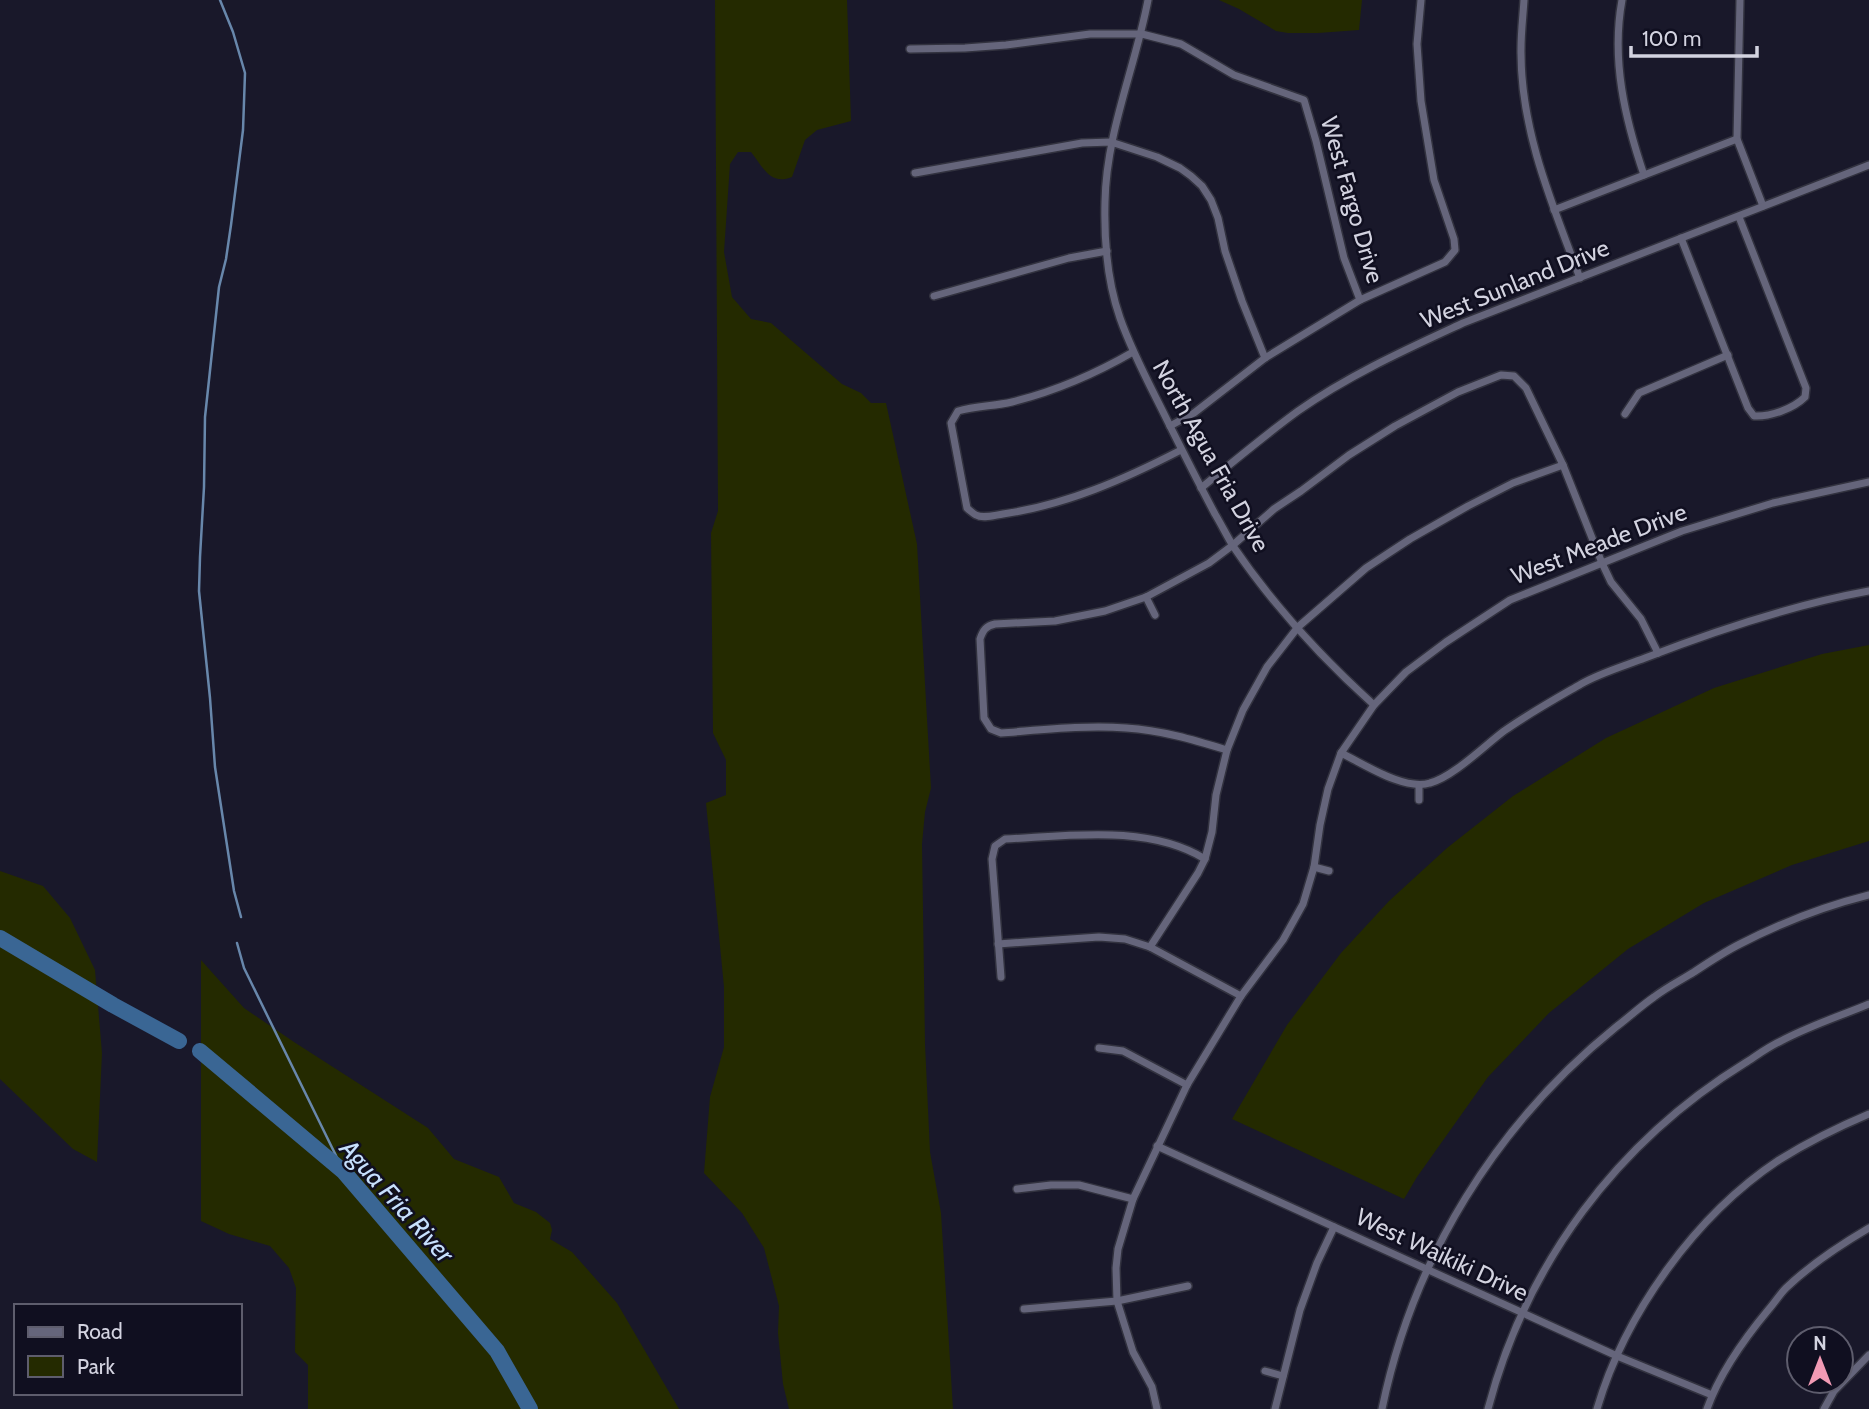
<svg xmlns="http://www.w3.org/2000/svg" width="1869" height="1409" font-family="Cabin,sans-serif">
  <rect width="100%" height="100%" fill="#19182a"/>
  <g fill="#242a00">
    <path d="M715,0H847L851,121L817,130L805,140L792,177C770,186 763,167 751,152H738L730,164L724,252L732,297L751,319L771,323L842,384L861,393L871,403H886L917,544L931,788L925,812L922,844L925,1044L930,1152L941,1213L953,1409H789L783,1384L778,1333L779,1306L764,1248L742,1213L704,1173L710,1097L724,1047V987L706,803L726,795V760L713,733L711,533L718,511Z"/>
    <path d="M1219,0H1362L1359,30L1318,33H1288L1276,31L1239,9Z"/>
    <path d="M1869,645V841L1792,865L1704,903L1628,949L1549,1013L1488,1077L1417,1177L1404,1199L1232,1119L1287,1025L1341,953L1389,901L1447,848L1513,796L1606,738L1714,688L1822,654Z"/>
    <path d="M0,871L43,886L70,918L95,970L102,1053L97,1162L73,1149L0,1079Z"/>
    <path d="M201,960L244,1008L294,1042L428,1128L454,1159L499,1177L514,1203L536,1212L550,1223L552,1230L550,1239L572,1252L617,1303L679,1409H308V1365L295,1352L296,1288L289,1268L270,1246L229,1234L201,1221Z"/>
  </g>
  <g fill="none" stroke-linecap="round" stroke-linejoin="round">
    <g stroke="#6887ab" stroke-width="2.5">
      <path d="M220,0L233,32L245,73L244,102L243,130L231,225L226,259L219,287L205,417L204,487L200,557L199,591L210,698L215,767L234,891L241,917"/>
      <path d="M237,943L244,968L344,1172"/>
    </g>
    <g stroke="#3a6694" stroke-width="16">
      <path d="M0,938L113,1005L179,1041"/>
      <path d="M200,1051L344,1172L497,1351L530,1409"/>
    </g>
    <g stroke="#32323f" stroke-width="10">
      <g id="minor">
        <path d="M1148,0C1135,68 1106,133 1105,202C1104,241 1107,281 1120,318C1133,355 1152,389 1169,424C1184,454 1199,484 1215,514C1221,524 1227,536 1233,546C1273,605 1322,658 1374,705"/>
        <path d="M1524,0C1523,16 1521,32 1521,49C1520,129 1552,204 1580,278"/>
        <path d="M1622,0C1611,60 1625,119 1644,175"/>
        <path d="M1740,0L1737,139L1763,206"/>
        <path d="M910,49L965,48L1006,45L1090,34H1142L1181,44L1234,75L1304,100L1316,141L1344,258L1360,300"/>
        <path d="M915,173L1082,143L1111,142L1157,157L1180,168L1191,176L1202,186L1211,200L1218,218L1225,251L1242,301L1265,358"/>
        <path d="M1554,210L1737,139"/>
        <path d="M1681,238L1748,408L1754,416C1771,417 1794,408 1805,397L1806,388L1739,217"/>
        <path d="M934,296L1069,258L1107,251"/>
        <path d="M1133,352C1095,374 1056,391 1012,402C995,406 976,406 958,411L951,423L967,508C968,509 975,515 976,515C983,519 995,515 1003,514C1066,505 1125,479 1181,450"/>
        <path d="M1625,414L1639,393L1728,355"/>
        <path d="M1170,426L1194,413L1265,358L1360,300L1445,262L1455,250L1454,239L1434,180L1421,101L1417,44L1421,0"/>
        <path d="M1201,488C1233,462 1265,435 1298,411C1349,375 1407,349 1463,323L1869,165"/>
        <path d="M1146,597L1155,615"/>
        <path d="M1227,750C1194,740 1161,730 1126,728C1084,725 1042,730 1001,733L991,729L984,718L980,639C983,630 986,626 995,624L1055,621L1105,611L1146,597L1209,563L1233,545L1274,509L1301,491L1349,455L1395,426L1458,392L1501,375L1514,376L1526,388L1563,465L1602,563L1611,582L1641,619L1658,653"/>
        <path d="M1341,753C1364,764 1404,791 1430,783C1453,777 1484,746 1504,731C1528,714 1555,699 1581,684C1600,673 1624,666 1645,658C1717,630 1792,605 1869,591"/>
        <path d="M1419,785V800"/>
        <path d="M1314,867L1329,871"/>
        <path d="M998,944L1099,937L1125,939L1150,947L1241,996"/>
        <path d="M1150,947L1198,873L1205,859L1212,832L1216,795L1227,750L1243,710L1267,667L1298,627L1366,568L1410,539L1468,506L1513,483L1563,465"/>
        <path d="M1001,977L992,859L995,846L1005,839C1069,836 1148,824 1205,859"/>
        <path d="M1099,1048L1123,1051L1187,1085"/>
        <path d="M1157,1146L1617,1356L1712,1395"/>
        <path d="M1017,1189L1051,1185H1079L1133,1199"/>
        <path d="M1024,1309L1117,1301L1188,1286"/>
        <path d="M1265,1371L1283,1376"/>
        <path d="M1157,1409L1152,1387L1133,1352L1117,1301L1116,1268L1118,1249L1133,1199L1187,1085L1241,996L1283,940L1303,904L1314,867L1320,825L1328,789L1341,753L1374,705L1406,672L1446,642L1510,600L1682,531L1773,503L1869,482"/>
        <path d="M1275,1409L1300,1310L1317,1263L1334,1227"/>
        <path d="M1382,1409C1413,1258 1496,1124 1616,1027C1629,1017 1641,1006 1654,997C1667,987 1681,980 1694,972C1709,962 1724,952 1740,944C1781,923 1825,906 1869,895"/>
        <path d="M1488,1409C1526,1264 1617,1142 1745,1063C1756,1056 1768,1047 1781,1041C1809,1026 1840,1016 1869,1004"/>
        <path d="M1597,1409C1625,1313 1696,1215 1779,1160C1808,1142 1838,1127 1869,1114"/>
        <path d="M1707,1409C1720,1372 1744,1339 1769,1309C1775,1302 1780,1294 1786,1288C1810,1265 1840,1245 1869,1228"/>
        <path d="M1824,1409L1834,1391L1869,1355"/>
      </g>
    </g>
    <use href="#minor" stroke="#65657b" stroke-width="7"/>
  </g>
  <g text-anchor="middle" stroke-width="5" stroke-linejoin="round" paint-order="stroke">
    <g font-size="24" fill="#d3d3e0" stroke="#100f20">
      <text transform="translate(1352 200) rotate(74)" y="8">West Fargo Drive</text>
      <text transform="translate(1515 284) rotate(-22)" y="8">West Sunland Drive</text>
      <text transform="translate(1211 456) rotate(61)" y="8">North Agua Fria Drive</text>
      <text transform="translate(1599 544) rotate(-21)" y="8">West Meade Drive</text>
      <text transform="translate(1442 1255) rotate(25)" y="8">West Waikiki Drive</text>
    </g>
    <g font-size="26" font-style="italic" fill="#c7e0fd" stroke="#100f20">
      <text transform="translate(397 1201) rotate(48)" y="9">Agua Fria River</text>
    </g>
  </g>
  <rect x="14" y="1304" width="228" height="91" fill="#100f20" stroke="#5e5d6d" stroke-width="2"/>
  <rect x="28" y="1327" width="35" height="10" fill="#65657b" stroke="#5e5d6d" stroke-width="2"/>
  <text x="77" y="1339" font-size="21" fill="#d3d3e0">Road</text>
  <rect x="28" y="1356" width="35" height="21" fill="#242a00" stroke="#5e5d6d" stroke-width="2"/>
  <text x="77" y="1374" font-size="21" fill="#d3d3e0">Park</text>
  <g transform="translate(1820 1360)"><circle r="33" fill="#100f20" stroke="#5e5d6d" stroke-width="2"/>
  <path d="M0-5L12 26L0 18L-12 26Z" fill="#f19ab4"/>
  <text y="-10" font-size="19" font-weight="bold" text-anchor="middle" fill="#d3d3e0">N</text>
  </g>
  <path d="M1631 46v10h126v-10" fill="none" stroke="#d3d3e0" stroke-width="3.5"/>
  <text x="1642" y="46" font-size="21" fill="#d3d3e0" stroke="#100f20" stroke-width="5" paint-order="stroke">100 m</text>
</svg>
